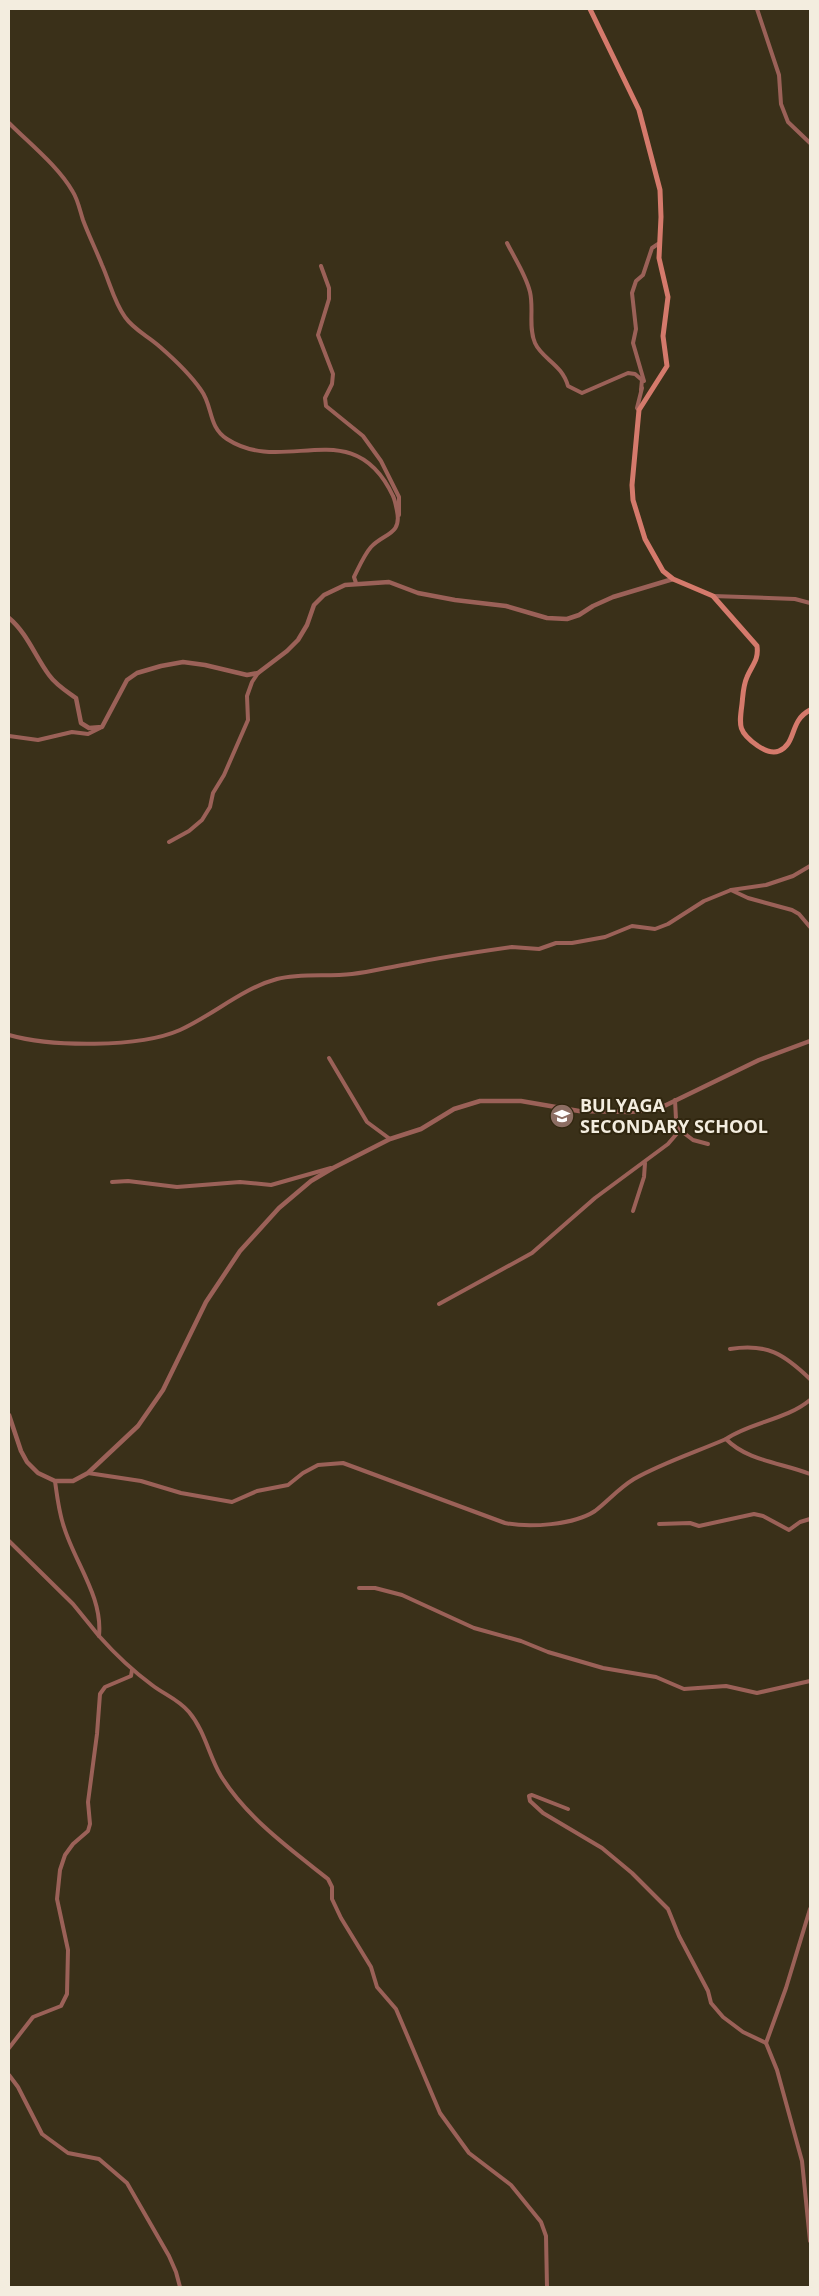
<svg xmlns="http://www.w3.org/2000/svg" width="819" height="2296" font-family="'Open Sans',sans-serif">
  <rect width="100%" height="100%" fill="#3a3019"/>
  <path fill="#393648" d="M564,1111L569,1118L557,1123L554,1115Z"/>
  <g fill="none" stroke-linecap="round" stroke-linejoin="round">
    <g stroke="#9b6158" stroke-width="4">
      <path d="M757,9L779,75L781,104L788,122L810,143"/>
      <path d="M9,123C30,144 58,166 73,192C78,200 80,211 83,220C89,236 96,250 102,265C110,283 114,302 125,317C134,330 148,336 159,346C174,359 190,374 201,390C213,406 208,427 227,439C285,477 353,411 393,496C395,500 396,506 397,511C402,535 384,533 371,547C364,555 359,567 354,577L356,583"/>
      <path d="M507,243C515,259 526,275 530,292C534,309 528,327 535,343C542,359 562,364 568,386L582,393L628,373L635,374L642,380L641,390"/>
      <path d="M321,266L329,288V299L318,335L333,374L332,384L325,398L326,406L363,436L381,461L399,497V515"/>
      <path d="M644,381L633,343L636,329L632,293L636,281L643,275L652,248L658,244"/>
      <path d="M639,410L637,408L642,388"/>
      <path d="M713,596L795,599L810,603"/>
      <path d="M9,736L38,740L72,732L88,734L100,728"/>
      <path d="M169,842L189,831L202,820L210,807L213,793L224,775L248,720L247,696L252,682L258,673"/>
      <path d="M731,890L748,898L792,910L799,914L810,927"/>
      <path d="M9,1035C51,1047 139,1048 180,1030C213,1015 243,988 277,979C302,973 327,977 352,974C371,972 389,967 408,964C442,957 477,952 512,947L539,949L556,943H572L605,937L632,926L655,929L668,924L704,901L731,890L766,885L793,876L810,866"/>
      <path d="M329,1058L367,1122L390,1139"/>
      <path d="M680,1130L693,1140L708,1144"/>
      <path d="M112,1182L128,1181L177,1187L240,1182L271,1185L331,1168"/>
      <path d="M633,1211L644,1177L645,1163"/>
      <path d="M439,1304L532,1253L595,1198L668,1144L680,1130L676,1119L675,1100"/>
      <path d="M730,1349C767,1343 784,1354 810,1379"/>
      <path d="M726,1439C747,1461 783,1463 810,1474"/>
      <path d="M88,1473L141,1481L181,1493L232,1502L257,1491L288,1485L303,1473L318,1465L343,1463L505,1523C529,1528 574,1525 595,1511C608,1501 619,1488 634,1479C662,1463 696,1452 726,1439C751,1422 786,1420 810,1400"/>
      <path d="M55,1481C57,1496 59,1513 64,1527C75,1563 103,1597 99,1636C115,1654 133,1671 152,1685C165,1695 178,1699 189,1712C205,1731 209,1756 221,1776C247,1818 290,1849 328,1879L332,1887V1899L341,1918L371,1967L377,1987L396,2009L440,2113L469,2153L511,2185L541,2222L546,2236L547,2287"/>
      <path d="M659,1524L690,1523L699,1526L754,1514L763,1516L789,1530L800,1522L810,1519"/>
      <path d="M9,1541L73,1604L99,1636"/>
      <path d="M359,1588H375L402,1595L474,1628L521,1641L548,1652L603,1668L656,1677L684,1689L726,1686L757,1693L810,1681"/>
      <path d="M568,1809L532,1795L529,1796L530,1801L543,1813L602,1848L632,1873L668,1909L679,1936L708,1991L711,2003L723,2017L743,2032L766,2043"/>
      <path d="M810,1909L786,1988L766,2043L777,2070L802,2161L810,2241"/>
      <path d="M9,2048L33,2017L61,2006L67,1994L68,1950L57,1899L60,1870L65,1855L73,1844L88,1831L90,1824L88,1802L97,1734L100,1694L105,1687L131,1676L132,1670"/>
      <path d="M9,2075L18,2087L42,2134L68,2153L99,2159L127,2183L169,2256L176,2272L180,2287"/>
    </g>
    <g stroke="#9b6158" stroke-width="4.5">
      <path d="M9,618C27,633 35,656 49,675C56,685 66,691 76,698L81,723L89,728L102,727L127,680L137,673L161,666L183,662L205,665L247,675L258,673L287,651L298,640L307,625L314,605L324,595L345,585L389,582L418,593L455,600L506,606L547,618L567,619L579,615L593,606L613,597L673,579"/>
      <path d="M9,1415L21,1451L27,1462L38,1473L55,1481H73L88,1473L138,1426L163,1390L206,1302L240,1251L279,1208L311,1181L333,1168L390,1139L421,1129L454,1109L480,1101H521L579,1111L630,1112L658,1109L759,1060L810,1041"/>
    </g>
    <path stroke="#d57a6c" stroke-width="5" d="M590,9L639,110L660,190L661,217L659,258L668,297L663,336L667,366L639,410L632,485L633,500L645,539L663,571L673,579L713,596L757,646C759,660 752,665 747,677C743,686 743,695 742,704C739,726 738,732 758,746C764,750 772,754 779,751C797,743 789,721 810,710"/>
  </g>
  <defs>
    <g id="school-disc" transform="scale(1.25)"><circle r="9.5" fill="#8d6e63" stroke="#30260f"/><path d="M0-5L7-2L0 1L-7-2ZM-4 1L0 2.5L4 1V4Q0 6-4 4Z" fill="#fff"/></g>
  </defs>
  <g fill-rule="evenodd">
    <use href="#school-disc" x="562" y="1116"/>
  </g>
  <g text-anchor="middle" stroke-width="4" stroke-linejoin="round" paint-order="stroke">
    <g font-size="18" font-weight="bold" fill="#f3eddf" stroke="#30260f" text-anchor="start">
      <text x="580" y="1112">BULYAGA<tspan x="580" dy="21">SECONDARY SCHOOL</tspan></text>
    </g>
  </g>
  <rect width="819" height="2296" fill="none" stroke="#f3eddf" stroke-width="20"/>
</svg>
